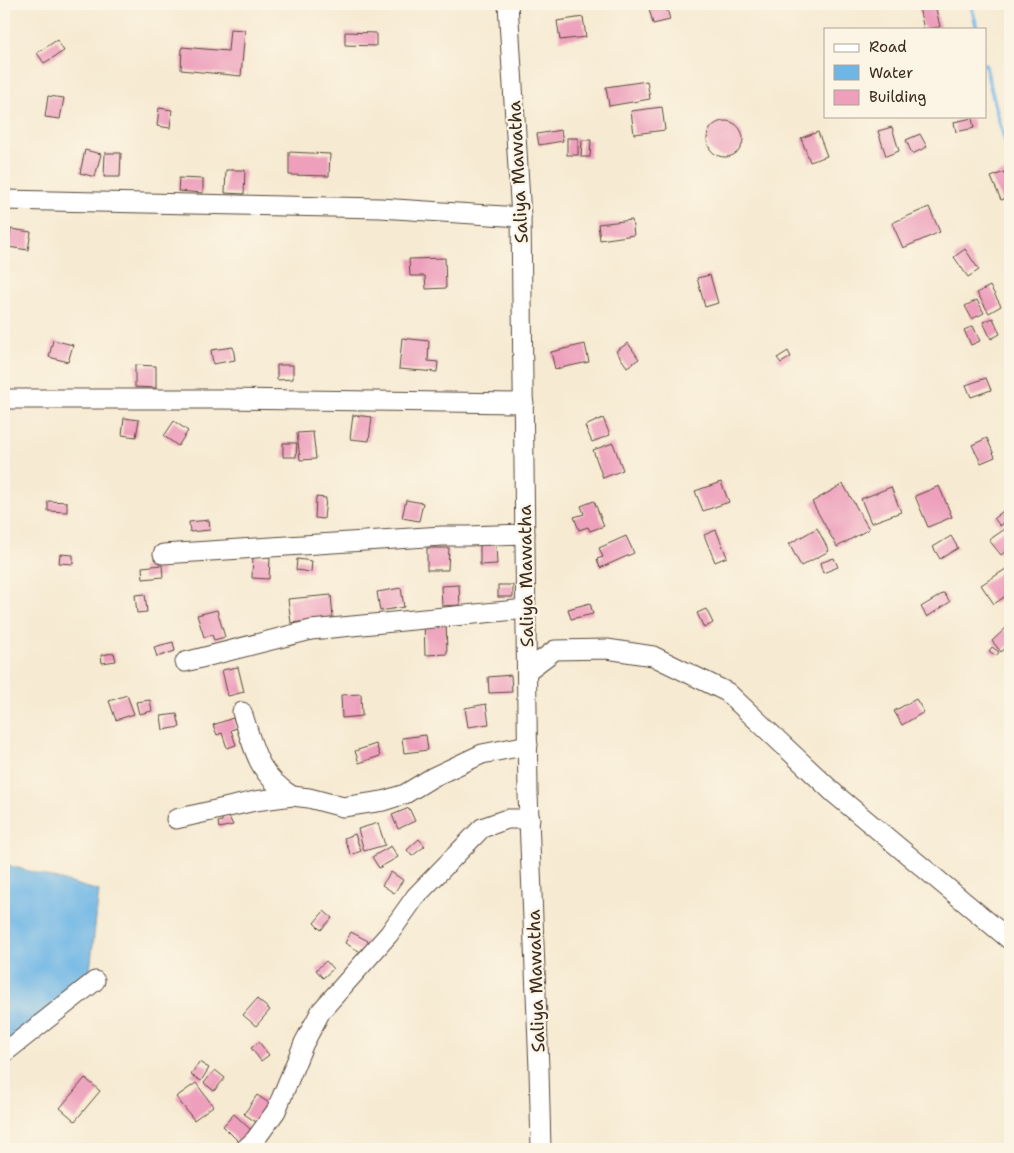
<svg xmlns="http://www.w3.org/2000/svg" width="1014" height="1153" font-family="'Shantell Sans',sans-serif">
  <rect width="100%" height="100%" fill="#fcf5e5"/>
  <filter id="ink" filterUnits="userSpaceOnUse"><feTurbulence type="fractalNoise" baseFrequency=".02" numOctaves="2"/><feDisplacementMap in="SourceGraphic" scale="10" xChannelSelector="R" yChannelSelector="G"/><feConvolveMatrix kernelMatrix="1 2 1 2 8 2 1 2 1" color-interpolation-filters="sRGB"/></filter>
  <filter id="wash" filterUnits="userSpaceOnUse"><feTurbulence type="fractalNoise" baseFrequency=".0096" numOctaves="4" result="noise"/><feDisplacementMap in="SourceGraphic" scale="20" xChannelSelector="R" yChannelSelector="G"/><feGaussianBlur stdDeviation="1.12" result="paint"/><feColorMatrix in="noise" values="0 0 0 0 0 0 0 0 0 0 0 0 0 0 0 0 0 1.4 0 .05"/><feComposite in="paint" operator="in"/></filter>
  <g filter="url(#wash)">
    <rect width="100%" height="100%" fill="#f6ead2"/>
    <path fill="#6eb6e5" stroke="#547082" d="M4,864L99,891L89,979L4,1047Z"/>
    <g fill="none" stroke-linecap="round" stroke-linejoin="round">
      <g stroke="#6eb6e5" stroke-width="4">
        <path d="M971,4L977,29"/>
        <path d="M985,64L999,121L1010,155"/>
      </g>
    </g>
    <g id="blocks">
      <g fill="#ed9fbc">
        <path d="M648,4H666L670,20L653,24Z"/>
        <path d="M918,4H935L940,27L924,29Z"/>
        <path d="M583,17L586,37L560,40L557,21Z"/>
        <path d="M230,29L245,30L241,76L181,70L182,47L228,51Z"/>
        <path d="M345,32L376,33V46L345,45Z"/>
        <path d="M57,40L64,51L44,63L37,53Z"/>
        <path d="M647,81L650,99L609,106L606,87Z"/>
        <path d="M48,96L64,98L60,119L45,117Z"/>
        <path d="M662,107L665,130L634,134L631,111Z"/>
        <path d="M159,108L172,110L170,128L157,126Z"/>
        <path d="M972,118L974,128L956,132L954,122Z"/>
        <circle cx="725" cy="139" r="18"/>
        <path d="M892,127L899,151L886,156L878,131Z"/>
        <path d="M561,130L563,141L539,145L537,134Z"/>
        <path d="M818,132L827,156L810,162L801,138Z"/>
        <path d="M920,134L927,147L912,154L906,140Z"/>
        <rect x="567" y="138" width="11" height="17"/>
        <path d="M582,140H591L590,157H581Z"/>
        <path d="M85,150L101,154L95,177L80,173Z"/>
        <path d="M289,152L330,154L329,176L289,175Z"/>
        <path d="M105,153H121L120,177H104Z"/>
        <path d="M226,170H245L244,194L225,193Z"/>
        <path d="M1004,172L1010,186V197L1001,200L991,177Z"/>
        <path d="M179,178L203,179V193L178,191Z"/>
        <path d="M929,207L940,232L903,248L892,223Z"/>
        <path d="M632,220L634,235L600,240L598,224Z"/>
        <path d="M11,229L31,232L28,250L8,247Z"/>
        <path d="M965,249L979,270L968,277L954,257Z"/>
        <path d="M445,258L446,288L426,289L425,276H410L409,259Z"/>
        <path d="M710,275L718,303L705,307L697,278Z"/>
        <path d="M990,286L1001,306L989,313L977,293Z"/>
        <path d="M977,300L984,313L972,319L965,306Z"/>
        <path d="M993,318L1000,334L991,339L983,322Z"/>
        <path d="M973,326L980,341L971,345L964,330Z"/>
        <path d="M402,338L429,341L428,361L438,362L437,372L399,369Z"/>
        <path d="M53,340L73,345L68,362L49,357Z"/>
        <path d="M628,343L639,359L627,367L616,351Z"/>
        <path d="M585,344L589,362L555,369L551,352Z"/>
        <path d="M233,347L235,360L213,364L211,350Z"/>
        <path d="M788,351L791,357L781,363L777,358Z"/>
        <path d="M135,365L156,366V388L135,387Z"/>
        <path d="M277,365H293V379L277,380Z"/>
        <path d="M986,378L991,390L971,397L966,385Z"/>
        <path d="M353,415L372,417L369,441L350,439Z"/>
        <path d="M124,418L139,420L136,437L122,435Z"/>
        <path d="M603,418L610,435L592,442L585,426Z"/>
        <path d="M174,421L188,431L178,446L164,436Z"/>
        <path d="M313,432L316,459L300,460L297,433Z"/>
        <path d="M987,438L995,457L981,463L972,445Z"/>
        <path d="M283,443H297L296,457H283Z"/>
        <path d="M613,443L623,470L603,478L593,450Z"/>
        <path d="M721,482L729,502L703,511L695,491Z"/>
        <path d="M843,484L869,529L837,547L812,502Z"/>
        <path d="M939,486L952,517L928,527L915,496Z"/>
        <path d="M891,487L901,512L871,523L861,499Z"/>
        <path d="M316,497L326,498L324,519L315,518Z"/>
        <path d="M406,500L423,503L419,521L402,518Z"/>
        <path d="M48,501L67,502V512L48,511Z"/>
        <path d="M594,501L604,526L590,531L588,527L579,530L574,517L584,514L581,506Z"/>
        <path d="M1010,506V518L1000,526L994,518Z"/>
        <path d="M209,520L210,530L190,532L189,522Z"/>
        <path d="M817,528L829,551L801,566L789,544Z"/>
        <path d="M1005,529L1010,536V548L1001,555L989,540Z"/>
        <path d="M716,530L727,557L715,562L704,535Z"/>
        <path d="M626,536L634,553L600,568L597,559L603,557L599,548Z"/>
        <path d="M951,536L958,548L940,559L933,547Z"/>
        <path d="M480,545H496L497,564L480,565Z"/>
        <path d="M427,548H449L448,570H427Z"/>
        <path d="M60,554L73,555V564L59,563Z"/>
        <path d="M253,556L270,557L269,579L252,578Z"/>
        <path d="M834,558L838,567L823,573L820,563Z"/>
        <path d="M297,559L312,561L311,572L296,570Z"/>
        <path d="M162,565L163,577L143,579L142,567Z"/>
        <path d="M1009,567L1010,570V593L994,604L981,585Z"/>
        <path d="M459,585L460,605L442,606L441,586Z"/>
        <rect x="498" y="585" width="15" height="12"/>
        <path d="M401,588L404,607L380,611L377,592Z"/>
        <path d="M944,593L950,602L927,617L921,607Z"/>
        <path d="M145,594L147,612L137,613L135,595Z"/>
        <path d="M331,595L333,618L291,623L288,599Z"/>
        <path d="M590,603L593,614L571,619L568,609Z"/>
        <path d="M706,609L713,623L704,628L697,613Z"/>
        <path d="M217,610L225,637L214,640L212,635L204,637L197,615Z"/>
        <path d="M446,620L447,654L425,655L424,621Z"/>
        <path d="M1007,627L1010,631V644L1001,652L992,641Z"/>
        <path d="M173,642L175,651L157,657L154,647Z"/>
        <path d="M992,647L999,652L996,656L989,651Z"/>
        <path d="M114,653L116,661L102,663L101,655Z"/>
        <path d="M238,667L244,692L228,696L222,670Z"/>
        <path d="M511,675L512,692L489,693L488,677Z"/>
        <path d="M361,694L362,716L342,718L341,695Z"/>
        <path d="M127,695L134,714L116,720L109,701Z"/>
        <path d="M916,699L924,712L902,725L894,711Z"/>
        <path d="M150,700L152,711L139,714L136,702Z"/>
        <path d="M486,704L489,724L468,727L465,708Z"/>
        <path d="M177,714L180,727L163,730L161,716Z"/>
        <path d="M233,718L237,728L231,730L236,745L227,748L222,733L217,735L213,725Z"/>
        <path d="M426,735L428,750L404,753L402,738Z"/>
        <path d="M376,744L380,756L359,763L355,751Z"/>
        <path d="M409,808L415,821L398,829L392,815Z"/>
        <path d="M229,817L233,825L219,828L218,822L222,821V818Z"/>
        <path d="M378,823L385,845L364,851L358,829Z"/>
        <path d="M355,834L361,851L351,855L344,838Z"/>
        <path d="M419,839L425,846L412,856L407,850Z"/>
        <path d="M391,846L398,857L379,868L372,857Z"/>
        <path d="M391,872L403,880L394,893L382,885Z"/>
        <path d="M324,911L332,918L321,930L314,923Z"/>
        <path d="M351,932L370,942L364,954L345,943Z"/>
        <path d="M326,961L333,969L323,978L316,970Z"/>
        <path d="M257,999L270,1010L256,1026L243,1015Z"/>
        <path d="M259,1042L269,1055L261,1061L251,1048Z"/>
        <path d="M199,1062L209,1068L201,1081L191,1075Z"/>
        <path d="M215,1070L225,1078L214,1091L204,1083Z"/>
        <path d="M85,1078L100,1091L75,1121L60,1108Z"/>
        <path d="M196,1083L213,1106L194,1120L176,1097Z"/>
        <path d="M257,1095L272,1105L259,1124L244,1114Z"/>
        <path d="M234,1114L251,1130L239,1142L223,1126Z"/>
      </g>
    </g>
  </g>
  <g filter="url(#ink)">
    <use href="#blocks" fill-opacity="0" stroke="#574739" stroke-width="1"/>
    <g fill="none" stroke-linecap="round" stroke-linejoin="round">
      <g stroke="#574739" stroke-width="21">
        <g id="minor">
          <path d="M508,4L521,217L528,794L539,1069L541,1149"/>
          <path d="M4,200L380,208L521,217"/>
          <path d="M4,399H222L524,403"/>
          <path d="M163,554L442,536H468L525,534"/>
          <path d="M185,662L311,630L526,609"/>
          <path d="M527,671L555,650L607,649L653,656L727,692L836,795L1010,940"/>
          <path d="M242,712C254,749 257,774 292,796"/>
          <path d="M176,819L255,801L292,796L309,798L343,807L383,801L405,794L433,777L482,754L528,745"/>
          <path d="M4,1053L95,981"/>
          <path d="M245,1149L255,1140L276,1111L304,1043L321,1011L389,934L416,896L482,828L507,819H530"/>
        </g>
      </g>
      <use href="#minor" stroke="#fff" stroke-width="19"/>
    </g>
  </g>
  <g text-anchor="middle" stroke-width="4.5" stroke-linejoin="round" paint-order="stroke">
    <g font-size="18" fill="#3b2a1e" stroke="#fcf5e5">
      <text transform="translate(518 172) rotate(-93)" y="6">Saliya Mawatha</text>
      <text transform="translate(526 576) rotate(-91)" y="6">Saliya Mawatha</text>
      <text transform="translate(536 981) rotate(-92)" y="6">Saliya Mawatha</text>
    </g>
  </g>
  <rect width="1014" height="1153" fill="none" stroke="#fcf5e5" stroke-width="20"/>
  <rect x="824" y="28" width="162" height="90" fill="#fcf5e5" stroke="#afa495"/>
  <rect x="834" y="44" width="25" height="8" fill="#ffffff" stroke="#afa495"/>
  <text x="869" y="52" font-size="15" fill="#3b2a1e">Road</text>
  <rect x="834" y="65" width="25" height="15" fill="#6eb6e5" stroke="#afa495"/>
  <text x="869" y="78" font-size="15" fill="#3b2a1e">Water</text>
  <rect x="834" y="90" width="25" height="15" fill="#ed9fbc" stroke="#afa495"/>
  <text x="869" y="102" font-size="15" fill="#3b2a1e">Building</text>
</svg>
